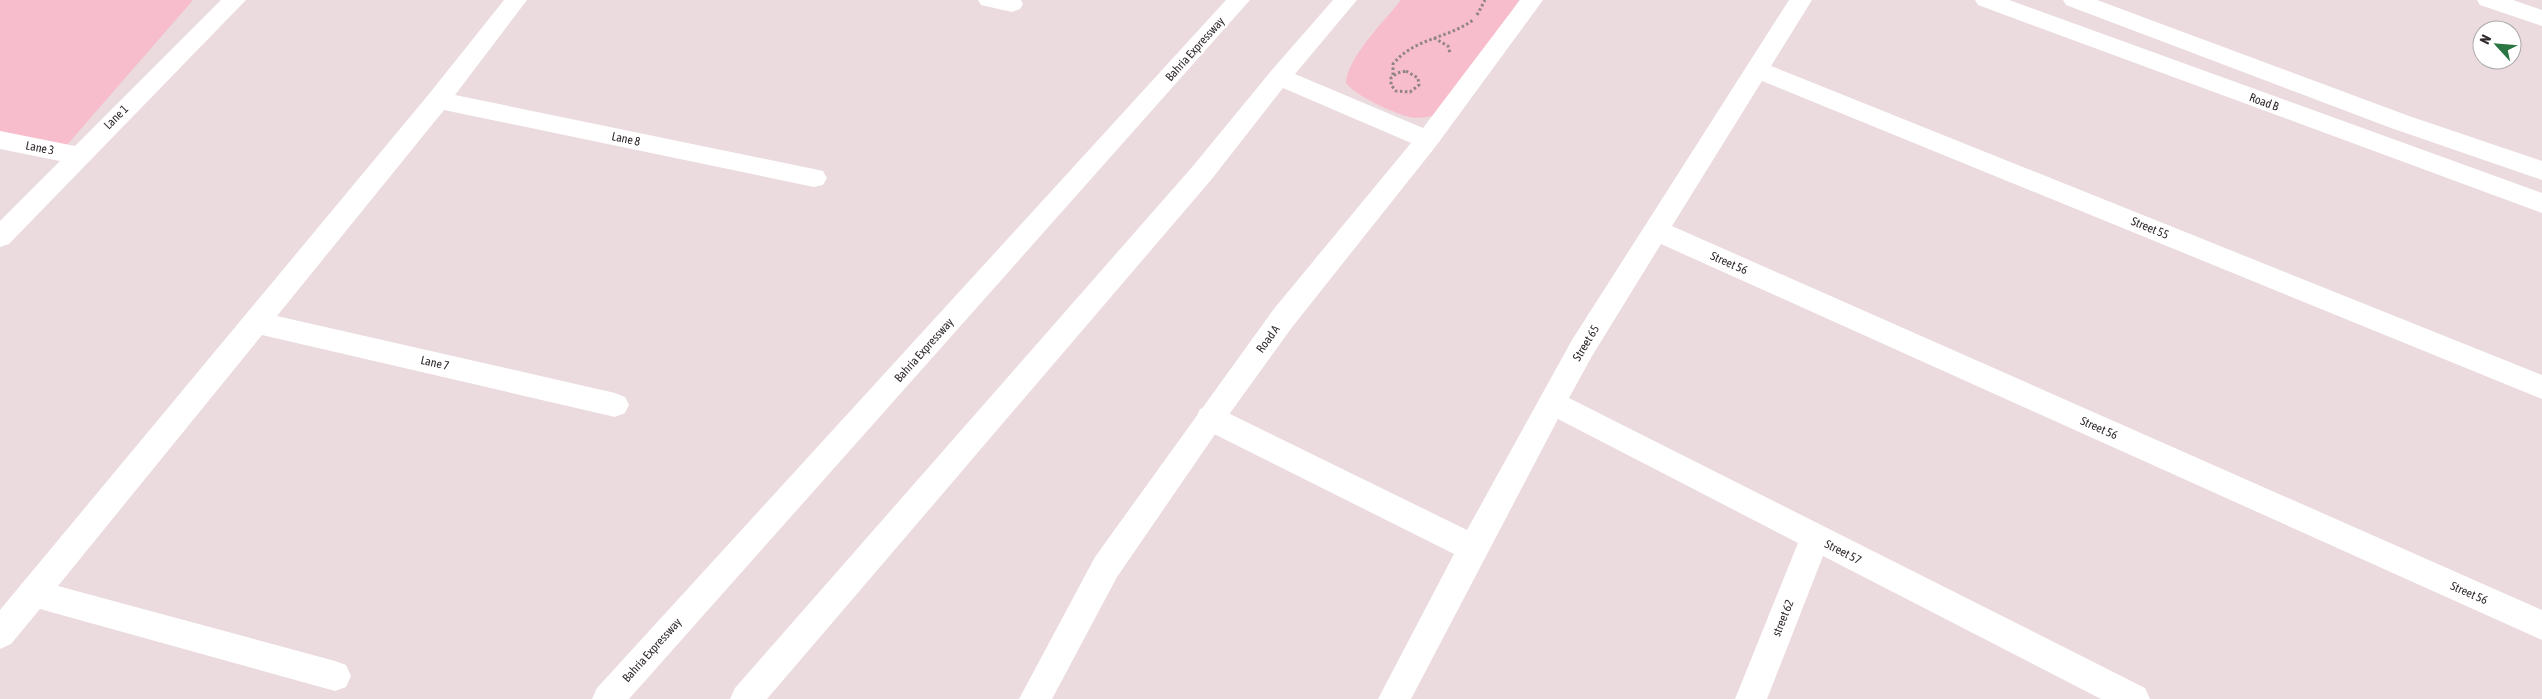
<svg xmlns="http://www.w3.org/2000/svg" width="2542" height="699" font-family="'Asap Condensed',sans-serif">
  <rect width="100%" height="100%" fill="#ebdade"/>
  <g fill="#f8bdcc">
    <path d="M0,0H193L66,146L0,132Z"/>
    <path d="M1401,0H1519L1489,45L1433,116C1426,117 1417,119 1409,117C1392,112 1357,97 1346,83C1348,56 1385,21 1401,0Z"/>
  </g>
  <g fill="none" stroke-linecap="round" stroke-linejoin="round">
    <g stroke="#908487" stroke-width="3" stroke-dasharray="2.5 2.5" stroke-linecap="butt">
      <path d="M1477,15L1485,0"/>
      <path d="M1434,38L1448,46L1450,53"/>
      <path d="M1406,71L1418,78L1419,85L1410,92L1396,91L1391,85V78L1397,73Z"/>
      <path d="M1393,75V64C1414,38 1447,39 1473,20"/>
    </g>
    <g fill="#fff" fill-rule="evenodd">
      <path d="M221,0H246L9,244L0,247V221L60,161L0,149V131L75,146Z"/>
      <path d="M504,0H527L455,95L814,169L823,171L827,178L823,185L814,187L444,110L277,316L615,393L625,397L629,405L625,413L615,417L262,335L58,586L335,661L346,665L351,676L346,687L335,691L40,609L11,644L0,649V610L429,94Z"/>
      <path d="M978,0H1021L1023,4L1020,9L1012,12L981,5Z"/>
      <path d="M1789,0H1812L1771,66L2542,375V399L1762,81L1672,226L2542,610V640L1661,244L1592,356L1569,398L2145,688L2150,699H2101L1823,556L1767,699H1735L1798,543L1558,419L1411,699H1378L1454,554L1200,427L1196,418L1200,409L1210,406L1220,409L1467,530L1572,340Z"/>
      <path d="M2477,0H2513L2542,10V26L2480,5Z"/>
    </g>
    <g fill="#fff" fill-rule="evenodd">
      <path d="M1975,0H2009L2542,193V213L1978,5Z"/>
      <path d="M2063,0H2097L2409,116L2542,161V180L2391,128L2066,5Z"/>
    </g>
    <g fill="#fff" fill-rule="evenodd">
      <path d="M1226,0H1250L629,699H592L597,688Z"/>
      <path d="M1333,0H1357L1295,74L1423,128L1520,0H1543L1436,146L1293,326L1220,427L1117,577L1052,699H1019L1095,557L1273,310L1411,143L1283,88L1211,180L767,699H730L735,688L1193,166L1271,71Z"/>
    </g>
  </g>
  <g text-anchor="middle" stroke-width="5" stroke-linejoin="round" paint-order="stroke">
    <g font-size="12" fill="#30292b" stroke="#fff">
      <text transform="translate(1195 49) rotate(-48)" y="4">Bahria Expressway</text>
      <text transform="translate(2264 102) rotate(20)" y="4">Road B</text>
      <text transform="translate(116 117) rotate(-45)" y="4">Lane 1</text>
      <text transform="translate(626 139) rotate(12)" y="4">Lane 8</text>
      <text transform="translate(40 148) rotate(11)" y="4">Lane 3</text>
      <text transform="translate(2150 228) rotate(22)" y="4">Street 55</text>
      <text transform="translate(1729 263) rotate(24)" y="4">Street 56</text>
      <text transform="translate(1268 339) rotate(-54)" y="4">Road A</text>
      <text transform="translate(1586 343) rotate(-59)" y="4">Street 65</text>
      <text transform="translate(924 350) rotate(-48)" y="4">Bahria Expressway</text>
      <text transform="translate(435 363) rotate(13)" y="4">Lane 7</text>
      <text transform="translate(2099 428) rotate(24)" y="4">Street 56</text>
      <text transform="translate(1843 552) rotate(27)" y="4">Street 57</text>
      <text transform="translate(2469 593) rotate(24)" y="4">Street 56</text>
      <text transform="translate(1783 618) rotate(-68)" y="4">street 62</text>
      <text transform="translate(652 650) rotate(-48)" y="4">Bahria Expressway</text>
    </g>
  </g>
  <g transform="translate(2497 45) rotate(296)"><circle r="24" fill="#ffffff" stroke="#aca9aa"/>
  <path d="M0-4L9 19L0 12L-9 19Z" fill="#2b7543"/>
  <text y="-8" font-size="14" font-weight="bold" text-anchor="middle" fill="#30292b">N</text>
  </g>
</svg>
